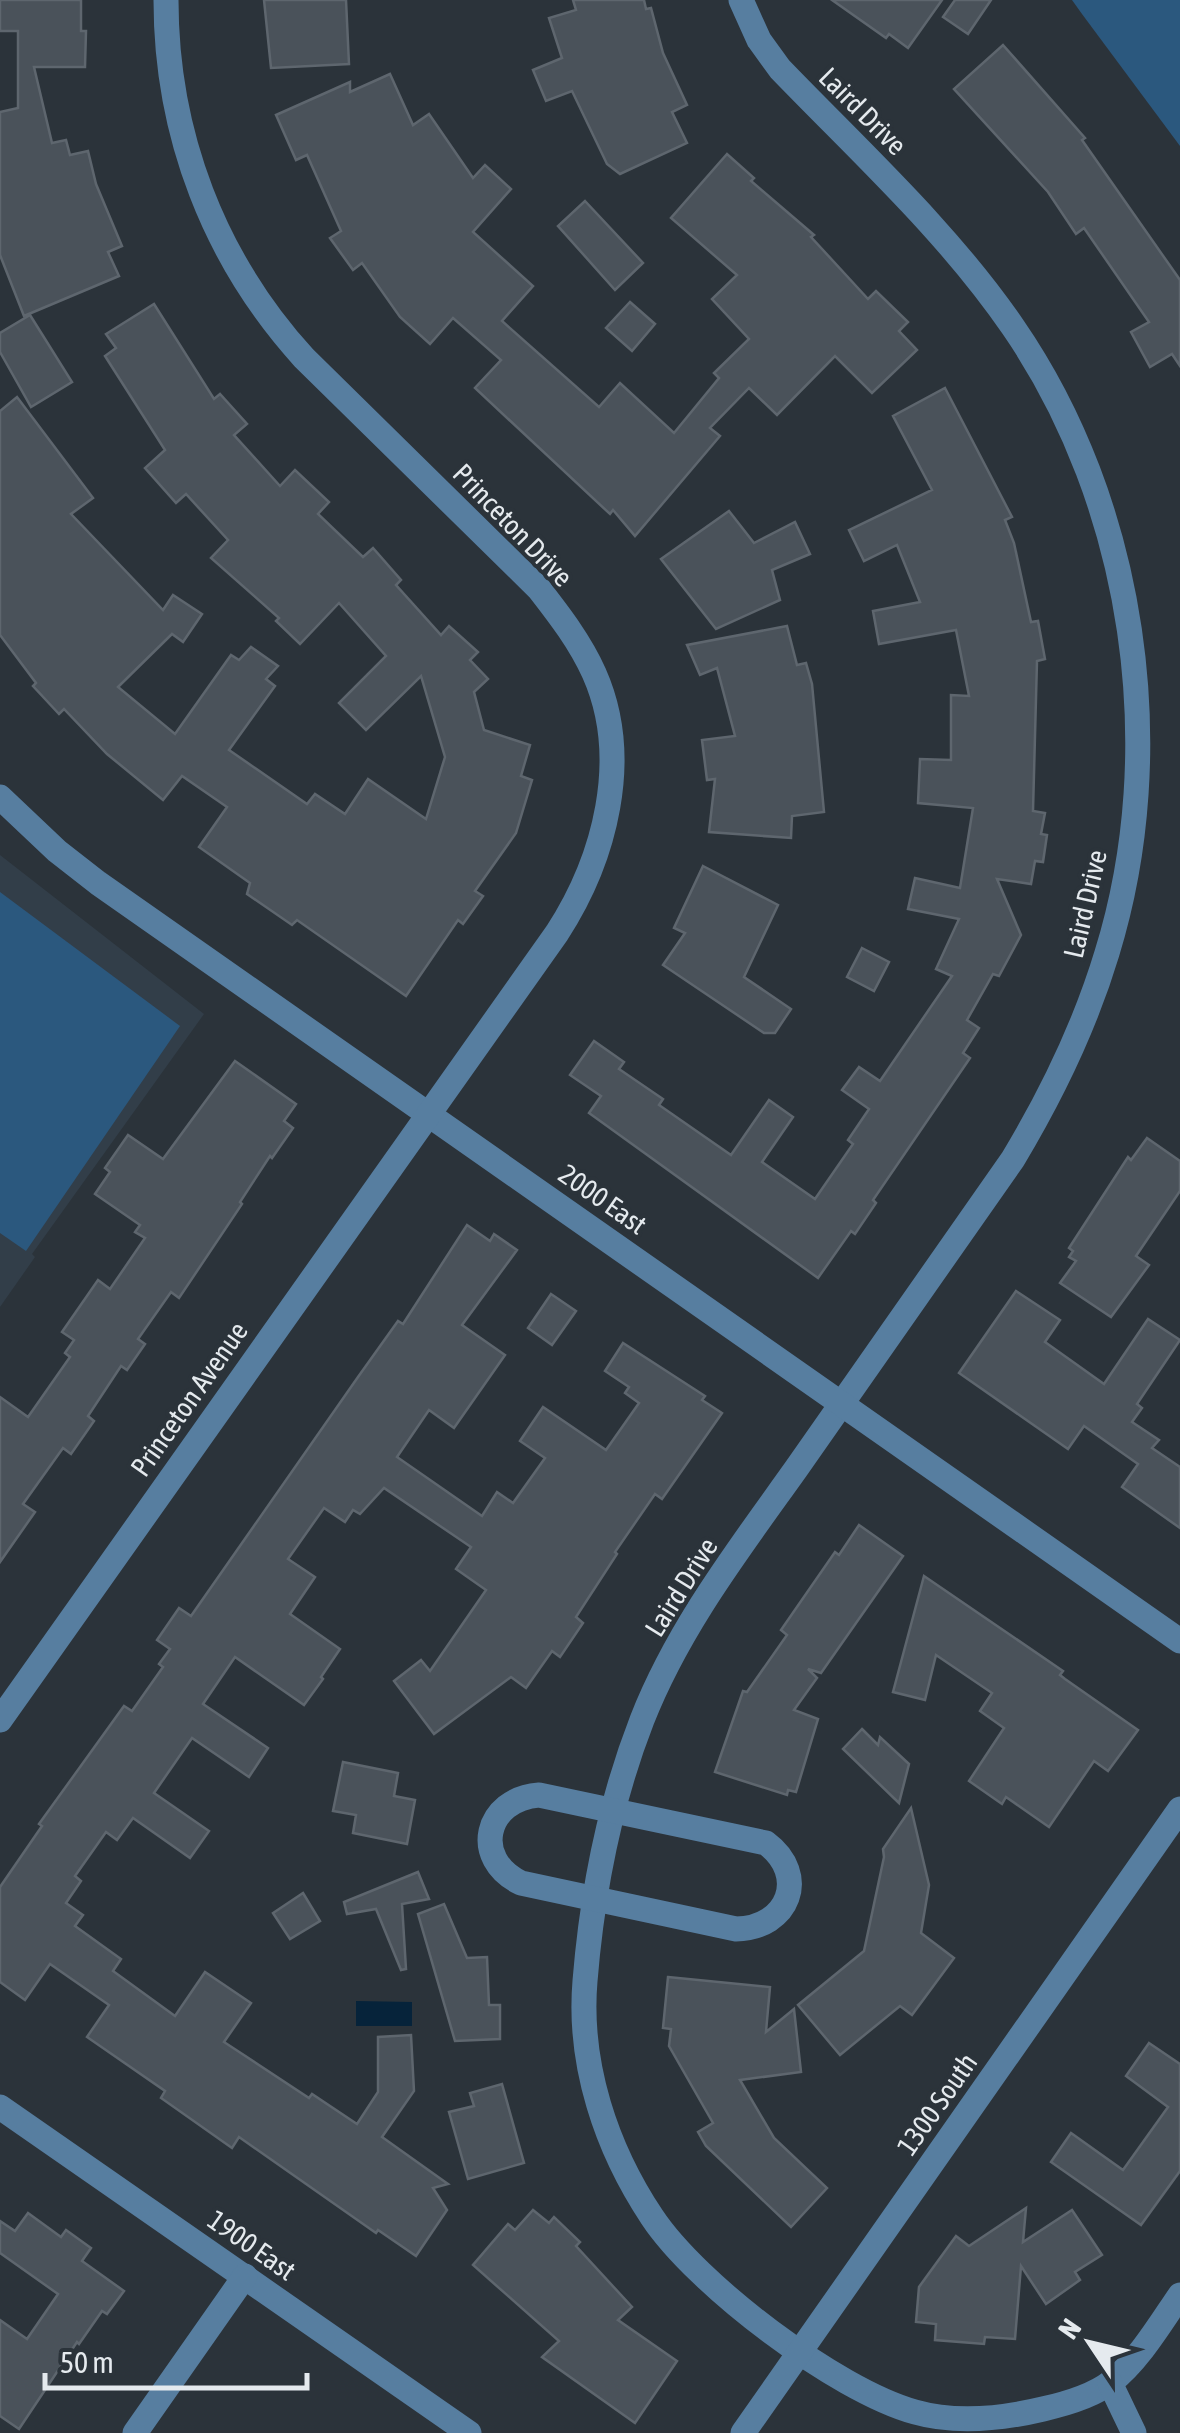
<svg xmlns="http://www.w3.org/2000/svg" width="1180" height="2433" font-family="'Asap Condensed',sans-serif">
  <rect width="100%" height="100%" fill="#2b333a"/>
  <path fill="#323e49" d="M0,855L204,1014L32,1254L35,1257L0,1307Z"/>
  <g fill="#2b587e">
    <path d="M1072,0H1180V146L1082,14Z"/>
    <path d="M0,892L180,1026L26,1251L0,1233Z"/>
  </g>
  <path fill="#06233a" d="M356,2001L412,2002V2026H356Z"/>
  <g fill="#4a525a" stroke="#5e666e" stroke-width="2.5">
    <path d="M0,0H81V31H86L85,67H34L52,143L66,140L70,155L88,151L96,184L122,246L108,252L119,276L24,316L0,255V112L18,108V31H0Z"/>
    <path d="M264,0H346L349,64L271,68Z"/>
    <path d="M573,0H644L646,9L651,8L663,53L687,105L672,112L687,143L620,174L607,164L572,91L546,101L533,70L562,58L549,18L576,10Z"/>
    <path d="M832,0H942L908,48L889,34L886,38Z"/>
    <path d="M955,0H991L968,34L943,17Z"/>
    <path d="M1003,45L1085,138L1082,140L1180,280V366L1172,354L1150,367L1131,332L1149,322L1084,228L1076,234L1048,192L954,89Z"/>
    <path d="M390,74L413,125L429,114L473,178L485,165L511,189L473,232L533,286L502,321L599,407L620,383L674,433L719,378L714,373L749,339L712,299L737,275L671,218L727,154L754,178L751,181L814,235L811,237L868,299L876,291L908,322L899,331L917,350L872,393L835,356L777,415L749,388L710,428L720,436L635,536L613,510L610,514L475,388L501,360L453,318L430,344L400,317L362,263L353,270L330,238L341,231L307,155L296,160L276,115L350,82V92Z"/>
    <path d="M585,201L643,263L615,290L558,226Z"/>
    <path d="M630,302L655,324L632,351L606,328Z"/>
    <path d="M154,304L214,399L220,394L247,424L234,435L280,486L295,470L329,502L318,514L363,557L373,548L401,580L396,585L441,635L449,626L478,652L470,660L488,679L474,692L484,730L530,745L521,776L532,780L516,833L475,891L483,896L463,924L458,920L406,996L297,920L292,925L247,894L250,883L199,847L227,807L182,776L163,800L107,754L64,709L59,714L33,686L36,683L0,635V411L17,397L93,498L71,514L163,610L173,595L202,614L183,642L172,634L118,687L175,734L231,655L239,660L251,647L278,666L266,679L275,686L229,750L307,804L315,794L345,814L368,779L426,819L445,757L421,676L366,730L339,703L386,656L339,603L300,644L276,621L279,618L211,558L228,540L186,494L176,503L145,468L165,450L105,356L116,348L106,334Z"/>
    <path d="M30,315L72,382L31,407L0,352V333Z"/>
    <path d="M945,388L1012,517L1005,520L1014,543L1031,622L1038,621L1045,659L1037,661L1033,811L1045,813L1041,834L1047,835L1043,862L1035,861L1031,884L997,879L1021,935L999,976L993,974L967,1020L979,1028L963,1053L970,1058L873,1200L876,1203L855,1234L851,1231L818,1278L589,1113L601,1096L570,1075L594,1041L624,1062L619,1069L663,1099L659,1105L731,1155L769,1100L793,1117L762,1162L815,1199L853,1144L848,1140L869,1109L842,1090L859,1067L880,1081L952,976L936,969L959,919L908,909L915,878L960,888L973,808L918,803L920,759L951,760V695L969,696L956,630L879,644L873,611L920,602L897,545L864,561L849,530L932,490L893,416Z"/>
    <path d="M729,511L754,543L795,522L810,554L772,570L780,600L716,629L661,559Z"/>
    <path d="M787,626L797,665L806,663L812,684L824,812L792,816L791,838L709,832L715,779L707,780L702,740L735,736L717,668L700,675L687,645Z"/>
    <path d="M703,866L778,905L744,977L791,1009L775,1033H764L663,965L685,933L674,928Z"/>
    <path d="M862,948L889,962L874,991L847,977Z"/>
    <path d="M235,1061L296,1104L284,1121L293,1128L272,1158L270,1156L240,1202L242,1204L179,1298L171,1292L138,1339L145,1344L127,1370L121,1366L88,1416L94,1421L71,1454L63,1448L23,1504L35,1512L0,1562V1397L28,1417L70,1357L65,1353L74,1340L62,1332L98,1280L110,1289L145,1238L135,1232L140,1225L95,1194L110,1172L105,1168L128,1135L163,1159Z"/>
    <path d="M1147,1138L1180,1161V1191L1136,1256L1149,1265L1111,1317L1060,1283L1076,1261L1069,1257L1073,1251L1069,1248L1128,1157L1131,1160Z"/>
    <path d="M467,1225L490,1241L494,1234L517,1250L462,1325L505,1355L454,1428L429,1410L397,1457L482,1516L497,1492L513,1503L545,1458L520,1441L543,1407L606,1450L639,1403L625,1393L629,1387L605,1371L623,1343L705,1396L702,1400L722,1413L662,1499L655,1494L615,1552L617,1554L576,1617L583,1623L560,1657L552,1651L526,1688L511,1677L434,1734L394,1681L421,1660L430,1671L486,1590L456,1569L471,1547L384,1488L360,1514L353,1510L345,1522L324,1508L288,1559L315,1577L290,1614L340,1649L321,1677L323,1679L304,1705L235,1657L203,1704L268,1748L249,1777L192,1738L154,1793L209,1831L190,1858L133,1818L117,1840L106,1832L75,1876L81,1881L66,1903L83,1915L75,1926L121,1959L113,1971L175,2016L205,1972L251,2003L224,2042L309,2098L312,2094L357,2124L378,2092V2037L411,2035L414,2091L382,2137L448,2184L433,2188L447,2210L416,2256L378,2230L376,2233L239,2137L232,2148L161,2098L165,2091L87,2037L109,2005L50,1964L25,2000L0,1982V1887L42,1826L39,1824L124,1706L132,1711L163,1667L159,1664L170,1649L157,1640L179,1608L191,1616L358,1377L398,1321L403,1324Z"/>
    <path d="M1016,1291L1060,1320L1045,1342L1104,1384L1148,1319L1180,1340L1137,1404L1142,1408L1132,1422L1159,1440L1152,1448L1180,1467V1528L1122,1487L1138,1464L1084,1426L1068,1449L959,1373Z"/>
    <path d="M551,1294L576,1311L552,1345L528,1328Z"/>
    <path d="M859,1525L903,1556L821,1673L808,1669L817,1678L794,1710L818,1719L796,1792L788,1790L787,1795L715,1772L743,1691L747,1692L787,1635L781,1630L835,1552L839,1555Z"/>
    <path d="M924,1576L1063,1671L1060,1675L1065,1679L1138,1730L1108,1771L1094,1761L1049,1827L1006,1797L1002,1804L969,1781L1004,1728L980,1711L992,1693L936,1655L925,1700L893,1692Z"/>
    <path d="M862,1729L878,1745L880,1737L909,1764L899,1803L843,1749Z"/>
    <path d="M343,1762L398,1773L394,1796L415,1800L407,1844L353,1833L356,1815L333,1811Z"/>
    <path d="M911,1808L929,1885L921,1933L954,1958L912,2015L900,2006L840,2055L798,2005L864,1951L884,1857L883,1849Z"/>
    <path d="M418,1872L429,1899L402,1904L406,1969L401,1970L376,1909L347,1914L344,1902Z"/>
    <path d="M303,1893L320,1921L290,1939L273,1913Z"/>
    <path d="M444,1904L467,1958L487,1957L489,2005H500V2039L455,2041L418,1914Z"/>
    <path d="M668,1977L770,1987L766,2032L794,2009L801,2072L740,2080L774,2138L827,2188L791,2227L706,2146L698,2132L713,2123L669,2046L671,2029L663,2028Z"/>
    <path d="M1149,2043L1180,2064V2171L1141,2225L1051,2162L1071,2133L1123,2170L1168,2107L1126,2076Z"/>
    <path d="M502,2084L524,2163L468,2179L449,2112L474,2106L470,2093Z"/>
    <path d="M1026,2208L1023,2242L1072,2210L1102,2255L1075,2272L1080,2280L1046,2304L1021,2266L1015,2339L985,2337L984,2344L935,2340L936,2324L916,2322L919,2287L956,2236L969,2246Z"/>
    <path d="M533,2210L549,2223L554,2217L580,2242L576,2246L632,2307L618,2320L677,2361L635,2423L542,2357L559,2341L473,2265L508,2224L515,2230Z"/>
    <path d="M28,2213L61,2237L66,2230L91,2248L82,2261L124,2291L107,2314L102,2311L79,2344L77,2342L19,2429L0,2416V2320L27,2339L58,2294L0,2253V2221L15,2231Z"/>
  </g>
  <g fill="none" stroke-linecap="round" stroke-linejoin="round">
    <g stroke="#577ea0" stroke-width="25">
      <path d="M741,0L759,40L780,69C861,153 947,231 1013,327C1135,504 1170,749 1107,953C1085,1026 1052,1094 1013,1159C941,1263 868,1366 796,1469C739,1549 678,1628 642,1720C610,1802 592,1895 585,1981C578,2064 606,2148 652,2217C697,2285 836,2390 915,2412C957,2424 1001,2419 1043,2409C1065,2404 1093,2396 1111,2382C1139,2360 1160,2324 1180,2295"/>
      <path d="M0,797L57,851L98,883L1180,1641"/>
      <path d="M0,1720L557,933C605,859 632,758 594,673C580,642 560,616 539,589L304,358C214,259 166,134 166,0"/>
      <path d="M539,1795L766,1843C809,1875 789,1928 736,1929L521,1883C471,1859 485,1799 539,1795Z"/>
      <path d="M0,2107L469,2433"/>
      <path d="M1110,2383L1134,2433"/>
      <path d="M135,2433L245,2276"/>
      <path d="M743,2433L1180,1809"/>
    </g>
  </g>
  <g text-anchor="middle" stroke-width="8" stroke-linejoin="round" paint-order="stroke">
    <g font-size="28" fill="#e5eaee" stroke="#2b333a">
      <text transform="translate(863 111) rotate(45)" y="10">Laird Drive</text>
      <text transform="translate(513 525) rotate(46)" y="10">Princeton Drive</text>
      <text transform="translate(1085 904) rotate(-77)" y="10">Laird Drive</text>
      <text transform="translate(603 1199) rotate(35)" y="10">2000 East</text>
      <text transform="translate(189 1399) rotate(-55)" y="10">Princeton Avenue</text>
      <text transform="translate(681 1587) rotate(-58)" y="10">Laird Drive</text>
      <text transform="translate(937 2104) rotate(-55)" y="10">1300 South</text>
      <text transform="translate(252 2245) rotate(35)" y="10">1900 East</text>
    </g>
  </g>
  <g transform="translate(1090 2343) rotate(305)" stroke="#2b333a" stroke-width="8" paint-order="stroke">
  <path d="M0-8L18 38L0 25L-18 38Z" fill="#e5eaee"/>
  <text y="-15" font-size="28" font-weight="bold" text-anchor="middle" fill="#e5eaee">N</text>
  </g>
  <path d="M45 2373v15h262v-15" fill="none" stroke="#e5eaee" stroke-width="5"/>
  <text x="60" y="2373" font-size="30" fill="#e5eaee" stroke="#2b333a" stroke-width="8" paint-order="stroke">50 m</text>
</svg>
